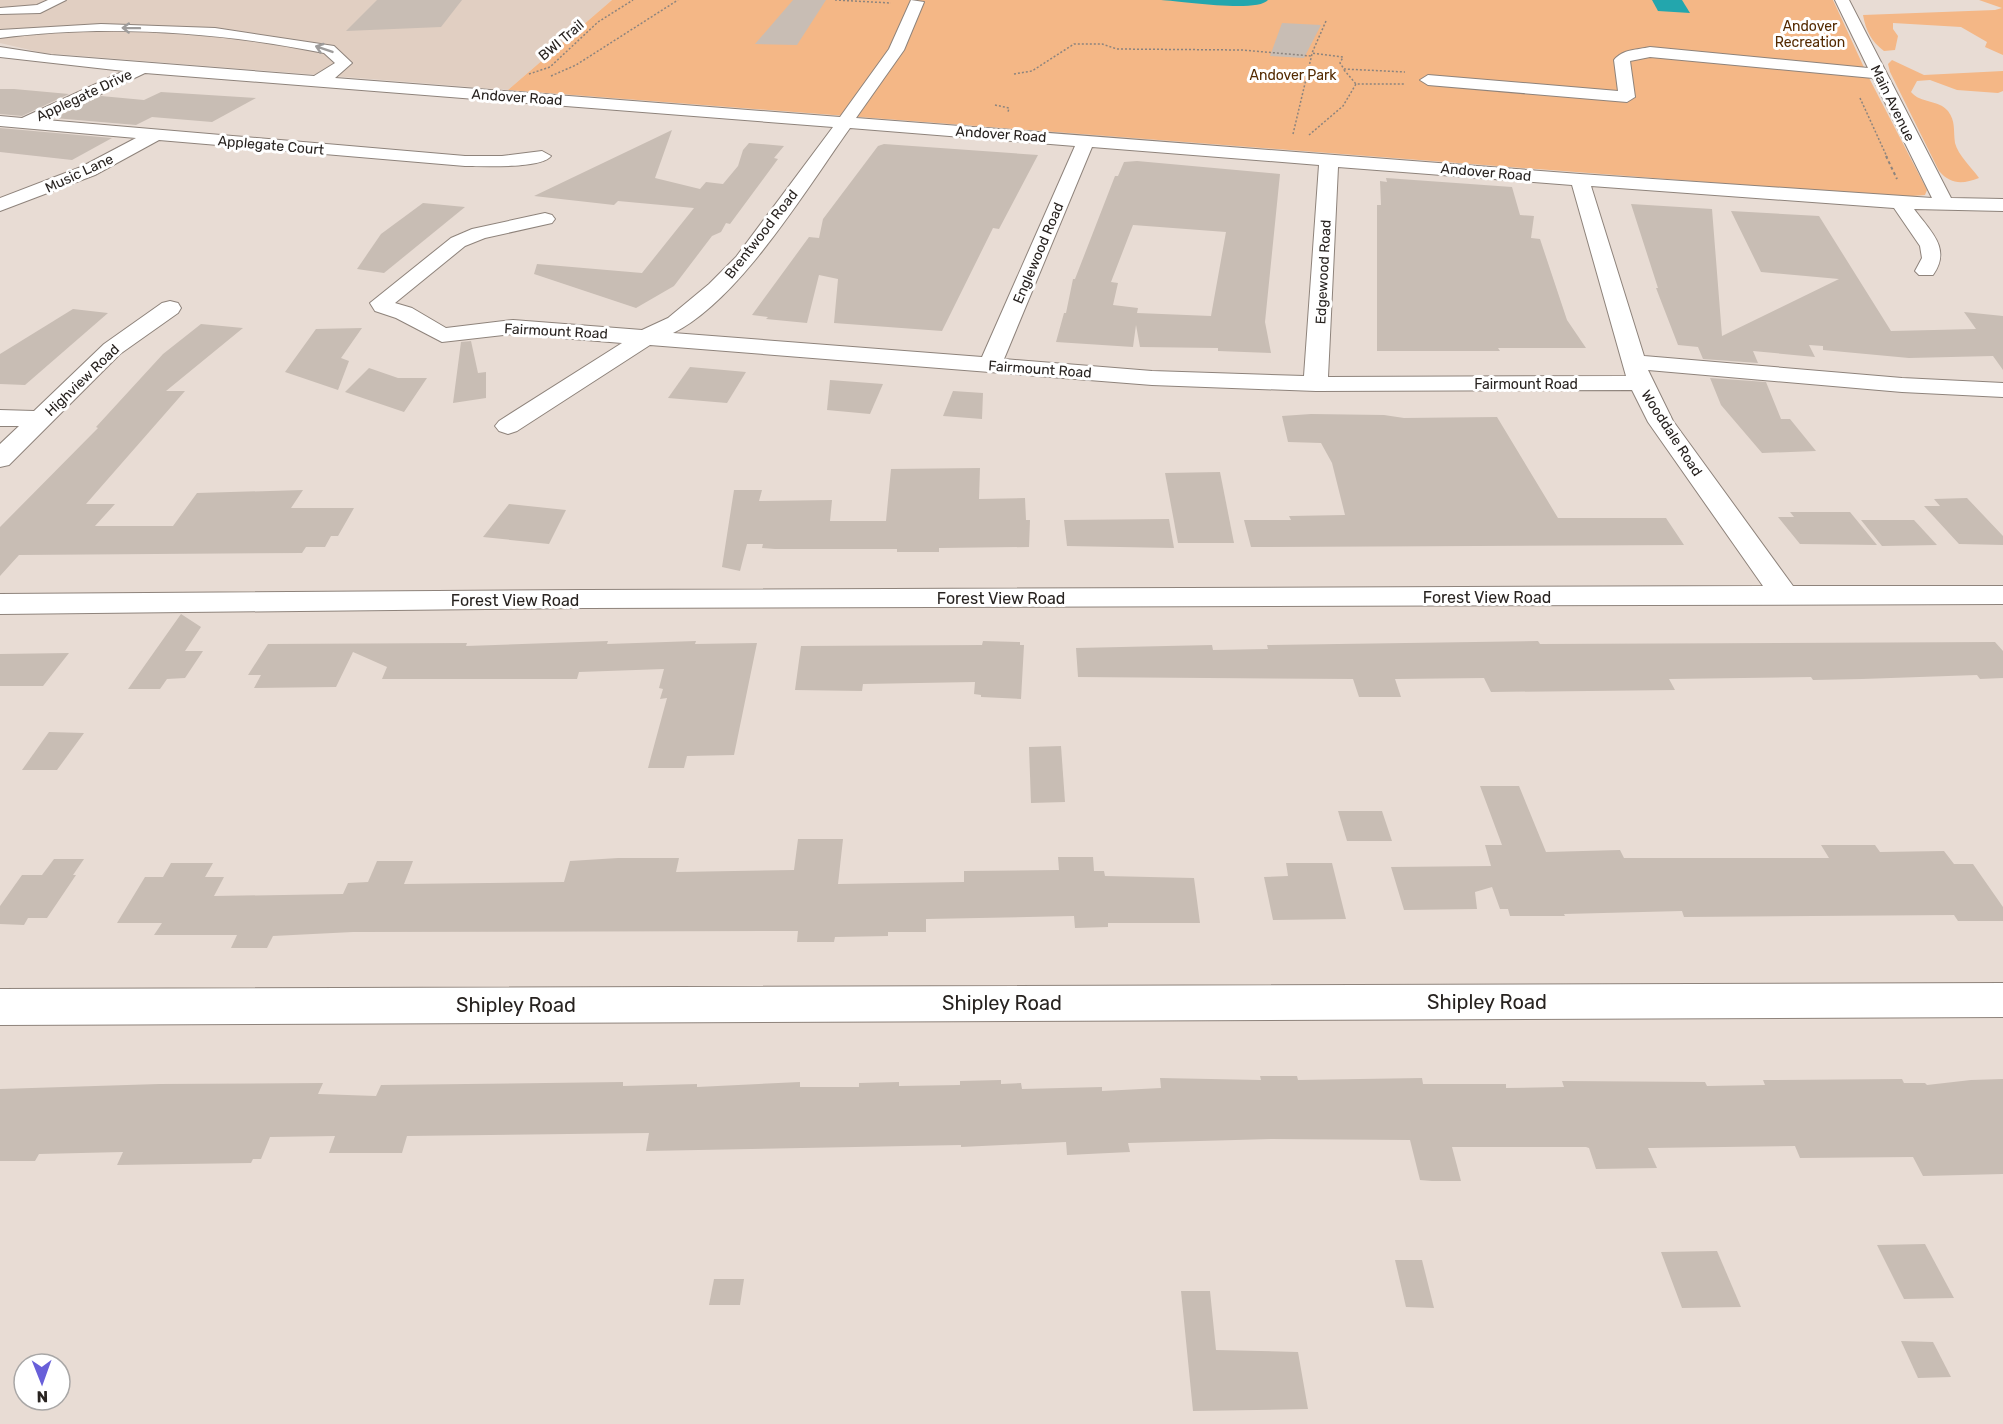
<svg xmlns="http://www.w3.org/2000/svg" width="2003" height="1424" font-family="Rubik,sans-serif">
  <rect width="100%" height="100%" fill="#e8dcd4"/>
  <path fill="#e1cfc2" d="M0,0H612L508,90L43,53L0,43Z"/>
  <g fill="#f4b786">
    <path d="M612,0H1833L1867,74L1927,190L1925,195L1900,197L508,90Z"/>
    <path d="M1979,0H2003V55L1985,47L1987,42L1961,27L1893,23V29L1898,36L1895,50L1884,51C1871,41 1866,31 1863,15L1995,10L2002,8Z"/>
    <path d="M1892,60L1924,75L2003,71V91L1998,93L1957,90L1930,80L1917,81L1911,92C1921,104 1938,99 1948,111C1956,122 1953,130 1955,143C1958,155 1972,168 1979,178C1963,184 1951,185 1939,171L1890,72L1888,64Z"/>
  </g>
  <g fill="#23a6ad">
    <path d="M1161,0H1268C1257,13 1181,1 1161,0Z"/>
    <path d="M1652,0H1682L1690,13L1658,11Z"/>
  </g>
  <g fill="#c8bdb4" fill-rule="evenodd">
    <path d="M377,0H462L441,27L346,31Z"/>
    <path d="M793,0H826L797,45L755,44Z"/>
    <path d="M1282,23L1321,25L1304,58L1270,56Z"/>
    <path d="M0,89H14L69,94L22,116L0,114Z"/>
    <path d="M161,92L256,98L212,122L152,117L136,125L54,118L101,96L144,100Z"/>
    <path d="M0,128L112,138L72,160L0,152Z"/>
    <path d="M672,130L655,178L700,189L706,182L723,184L738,166L743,150L749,143L784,146L774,158L778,159L730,224L726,223L721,232L712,236L674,286L636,308L534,274L537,264L642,273L694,208L618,201L614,205L534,196Z"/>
    <path d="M884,144L1038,155L999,229L993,228L942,331L834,323L838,279L819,275L807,323L766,319L768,317L752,315L809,237L819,238L823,219L878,146Z"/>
    <path d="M1137,161L1280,174L1265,322L1271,353L1218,351V348L1140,347L1136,325L1133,347L1056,342L1064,313H1066L1073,279H1075L1115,176H1118L1124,162ZM1133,225L1226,232L1211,316L1137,313L1138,308L1113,305L1118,283L1111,282Z"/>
    <path d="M1386,178L1512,187L1520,215L1534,216L1531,238L1540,239L1567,320L1586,348H1498L1500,351H1377V205H1381L1380,181L1387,182Z"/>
    <path d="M423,203L465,207L384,273L357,269L381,234Z"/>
    <path d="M1631,204L1712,209L1722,336L1839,279L1761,272L1731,211L1819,216L1891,331L1976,329L1964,312L2003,316V370L1993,356L1909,358L1823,350V346L1809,345L1815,357L1753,351L1758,363L1703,359L1698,347L1678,345L1656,288H1658Z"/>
    <path d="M73,309L108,313L25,385L0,384V354Z"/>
    <path d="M201,324L243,328L166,391H185L86,504H115L95,526H173L197,493L303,490L291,508H354L338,536H331L325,547H306L302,553L19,555L0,576V527L98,428L96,427L163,354Z"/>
    <path d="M362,328L341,358L349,361L338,390L285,372L316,329Z"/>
    <path d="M471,341L478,373L486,372V398L453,403L461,342Z"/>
    <path d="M690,367L724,370L746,372L727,403L668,398Z"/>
    <path d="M369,368L398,378H427L404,412L345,392Z"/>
    <path d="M1710,378L1766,382L1781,419H1790L1816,451L1762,453L1721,405Z"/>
    <path d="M830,380L883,384L870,414L827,410Z"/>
    <path d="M953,391L983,393L982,419L943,416Z"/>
    <path d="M1311,414L1384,415L1404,418L1497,417L1558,518H1666L1684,545L1251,547L1244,520H1291L1289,516L1345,515L1332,463L1321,443L1288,442L1282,416Z"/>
    <path d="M980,468L979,499L1025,498L1026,520H1030L1029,547L939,548V552H897V549H775L762,548L763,544H747L740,571L722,567L734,490H762L759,501L832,500L830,521H886L891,469Z"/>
    <path d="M1220,472L1234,543H1178L1165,473Z"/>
    <path d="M1967,498L2003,536V545L1959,544L1924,506H1940L1934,499Z"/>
    <path d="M509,504L566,510L549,544L483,537Z"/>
    <path d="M1790,512H1850L1877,545L1800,544L1778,517H1794Z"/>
    <path d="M1169,519L1174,548L1067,546L1064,520Z"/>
    <path d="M1861,520H1914L1937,545L1882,546Z"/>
    <path d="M181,614L201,627L185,651H203L185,678L167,679L160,689H128Z"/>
    <path d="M608,641L607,644L696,641L695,644L757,643L734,755L687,756L684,768H648L667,698L660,699L663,689L659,688L664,669L579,672L577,679H382L387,667L353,652L336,687L254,688L261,675H248L268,644L467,643L466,646Z"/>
    <path d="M983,641L1020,642V645H1024L1021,699L981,697V695L974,694L975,682L863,684L862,691L795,690L801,646L982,645Z"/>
    <path d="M1538,641L1540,644L1995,642L2003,651V678L1980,679L1977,675L1862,679L1813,680L1811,677L1669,679L1675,690L1491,692L1484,678L1395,679L1401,697H1359L1353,679L1078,677L1076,648L1212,645L1213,650L1268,649L1267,645Z"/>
    <path d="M69,653L43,686H0V654Z"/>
    <path d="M49,732L84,733L57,770H22Z"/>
    <path d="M1061,746L1065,802L1031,803L1029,747Z"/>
    <path d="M1480,786H1519L1546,852L1620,850L1624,858H1829L1821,845H1875L1880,852L1944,851L1954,864H1973L2003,907V921H1958L1954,915L1684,917L1682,911L1564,914L1565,916H1510L1508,909H1500L1492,887L1475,892L1477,909L1404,910L1391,867L1491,866L1485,845H1502Z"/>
    <path d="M1338,811H1382L1392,841H1347Z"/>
    <path d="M798,839H843L838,884L964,882V871L1059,870L1058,857H1093L1094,871H1104L1105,876L1194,878L1200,923H1108V927L1075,928L1074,916L926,919V932H888V936L835,937L834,942H797L798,931L353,932L273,936L267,948H231L237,935H154L162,923H117L145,877H163L171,863H213L205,877H224L214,896L343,894L348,883L368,882L377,861H413L404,884L564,882L570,861L618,858H679L676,872L794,870Z"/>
    <path d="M54,859H84L73,875H76L47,918H28L24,925L0,924V906L22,875H42Z"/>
    <path d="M1286,863H1332L1346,919L1273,920L1264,877L1288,876Z"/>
    <path d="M1260,1076H1297L1298,1080L1422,1078L1423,1084H1506V1088L1564,1087L1562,1081L1705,1082L1707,1086L1765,1085L1763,1080L1902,1079L1904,1083H1925L1927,1085L1971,1080L2003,1079V1174L1923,1176L1913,1157L1800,1158L1795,1146L1648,1148L1657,1168L1596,1169L1589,1148L1586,1147H1452L1461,1181H1432L1420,1180L1410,1140L1271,1139L1128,1143L1130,1152L1067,1155L1066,1142L961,1147V1145L646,1151L649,1133L407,1136L402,1153H329L335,1136L270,1137L261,1159H253L251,1163L117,1165L123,1152L39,1154L35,1161H0V1089L159,1084L323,1083L318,1094L376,1096L381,1085L623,1082V1086L697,1084V1087L800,1082V1087H859V1083L899,1082V1086L960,1085V1081L1001,1080V1084L1021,1083L1022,1089L1102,1087V1091L1161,1088L1160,1078L1261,1080Z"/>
    <path d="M1925,1244L1954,1298L1904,1299L1877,1245Z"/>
    <path d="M1717,1251L1741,1307L1682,1308L1661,1252Z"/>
    <path d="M1395,1260H1422L1434,1308L1406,1307Z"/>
    <path d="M714,1279H744L740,1305H709Z"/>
    <path d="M1181,1291H1210L1216,1350L1298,1352L1308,1409L1193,1411Z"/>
    <path d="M1901,1341L1933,1342L1951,1377L1918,1378Z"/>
  </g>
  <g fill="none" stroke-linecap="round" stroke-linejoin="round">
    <g stroke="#8e837b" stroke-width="2">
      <g id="minor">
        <path d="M48,0H66L40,13L0,14V8L37,5Z"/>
        <path d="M911,0L924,2L904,50L856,118L1580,174L1932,198L1873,78L1650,57L1630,61L1635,97L1627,102L1428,85L1420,80L1428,75L1618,91L1614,60C1623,49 1637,50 1650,47L1868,68L1835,0H1849L1951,198L2003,199V211L1914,209C1930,231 1952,248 1933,275H1919L1915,271L1922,258L1920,246L1894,208L1591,186L1644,356L1902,378L2003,383V397L1902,392L1648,370L1673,421L1793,586H2003V604L585,608L0,614V594L585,590L1763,586L1648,422L1632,390L1316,391L1152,385L650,345L517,431L508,434L499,431L495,426L499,421L622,343L513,334L442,342L396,318L375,311L370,303L451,238L472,229L545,213L552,215L555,219L552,223L485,238L465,246L395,303L412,308L446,328L513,320L642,330L668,318L709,284L736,257L833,127L145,73L46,120L465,156H502L542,151L551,156C542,169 482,166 465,166L159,140L95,175L0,211V198L81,167L136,138L0,126V116L22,118L124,71L0,57V47L51,55L314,76L335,63L324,53C219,32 106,24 0,38V30L101,24L215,28L334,46L352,63L335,78L840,117L889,49ZM850,128L1075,146L982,357L673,333C739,301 807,188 850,128ZM1092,147L1319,165L1304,376L1152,371L1004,359ZM1338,167L1572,185L1626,376L1328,377Z"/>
        <path d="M170,301L178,303L181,308L178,313L120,354L9,465L0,467V444L19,426H0V410L34,411L104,344L162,303Z"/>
        <path d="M2003,983V1017L0,1025V989Z"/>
      </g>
    </g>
    <g stroke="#8c847e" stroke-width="1.5" stroke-dasharray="2 2" stroke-linecap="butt">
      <path d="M835,0L891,3"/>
      <path d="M1326,21L1312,53L1343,57L1340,63L1344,69L1405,72"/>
      <path d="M1344,70L1356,84"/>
      <path d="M529,74L550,67L598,22L633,0"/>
      <path d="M1014,74L1032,71L1074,44H1102L1117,49L1242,50L1311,56"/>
      <path d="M551,76L576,65L678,0"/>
      <path d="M1860,98L1887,157"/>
      <path d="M995,105L1009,108L1008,112"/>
      <path d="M1293,134L1312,54"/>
      <path d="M1309,135L1343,106L1356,84H1405"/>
    </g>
    <path stroke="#8c847e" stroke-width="2" stroke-dasharray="3 3" stroke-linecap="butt" d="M1886,156L1897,179"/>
    <use href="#minor" fill="#fff" fill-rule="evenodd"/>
  </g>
  <defs><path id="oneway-shaft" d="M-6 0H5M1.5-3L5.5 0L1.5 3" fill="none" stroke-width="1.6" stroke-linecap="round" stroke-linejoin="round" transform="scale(1.5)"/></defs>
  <g stroke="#9e9c9b">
    <use href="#oneway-shaft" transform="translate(131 28) rotate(-179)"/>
    <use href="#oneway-shaft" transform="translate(324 49) rotate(-161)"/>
  </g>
  <g text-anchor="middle" stroke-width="6" stroke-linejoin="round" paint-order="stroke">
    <g font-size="14" fill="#542a00" stroke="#fff">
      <text x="1810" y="31">Andover<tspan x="1810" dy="16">Recreation</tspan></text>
      <text x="1293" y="80">Andover Park</text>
    </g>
    <g font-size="14" fill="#282320" stroke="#fff">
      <text transform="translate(561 40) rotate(-40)" y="5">BWI Trail</text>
      <text transform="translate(84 95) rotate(-25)" y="5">Applegate Drive</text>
      <text transform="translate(517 97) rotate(4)" y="5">Andover Road</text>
      <text transform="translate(1893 103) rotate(64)" y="5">Main Avenue</text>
      <text transform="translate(1001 134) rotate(4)" y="5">Andover Road</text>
      <text transform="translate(271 145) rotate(5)" y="5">Applegate Court</text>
      <text transform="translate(1486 172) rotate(5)" y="5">Andover Road</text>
      <text transform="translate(79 173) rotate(-25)" y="5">Music Lane</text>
      <text transform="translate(761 234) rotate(-52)" y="5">Brentwood Road</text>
      <text transform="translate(1038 253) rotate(-67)" y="5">Englewood Road</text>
      <text transform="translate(1323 272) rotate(-87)" y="5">Edgewood Road</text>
      <text transform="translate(556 331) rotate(3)" y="5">Fairmount Road</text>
      <text transform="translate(1040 369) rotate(4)" y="5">Fairmount Road</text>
      <text transform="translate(82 380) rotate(-44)" y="5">Highview Road</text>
      <text x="1526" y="389">Fairmount Road</text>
      <text transform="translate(1672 433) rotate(57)" y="5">Wooddale Road</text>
    </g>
    <g font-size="16" fill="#282320" stroke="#fff">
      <text x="1487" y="603">Forest View Road</text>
      <text x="1001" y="604">Forest View Road</text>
      <text x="515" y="606">Forest View Road</text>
    </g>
    <g font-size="20" fill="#282320" stroke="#fff">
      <text x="1487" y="1009">Shipley Road</text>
      <text x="1002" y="1010">Shipley Road</text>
      <text x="516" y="1012">Shipley Road</text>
    </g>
  </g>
  <g transform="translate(42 1382) rotate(179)"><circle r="28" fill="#ffffff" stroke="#a9a7a6" stroke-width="1.5"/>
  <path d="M0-4.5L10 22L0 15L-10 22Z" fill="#685fd9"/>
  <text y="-9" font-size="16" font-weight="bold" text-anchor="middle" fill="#282320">N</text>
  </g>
</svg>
